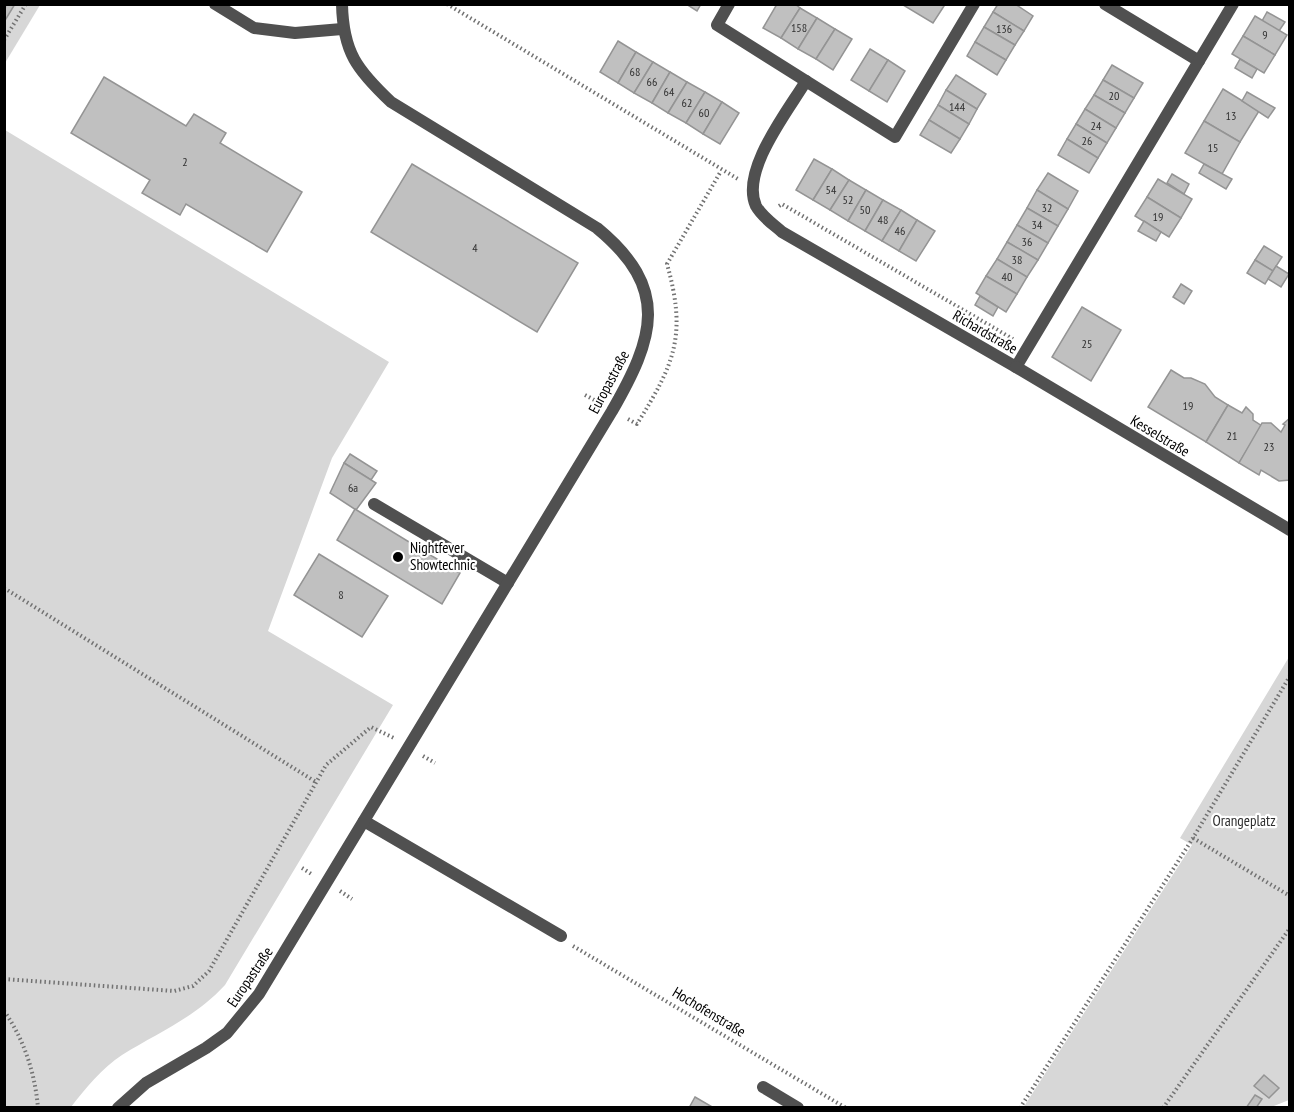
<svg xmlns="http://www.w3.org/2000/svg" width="1294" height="1112" font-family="'PT Sans Narrow',sans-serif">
  <rect width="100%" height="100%" fill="#fff"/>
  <g fill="#d7d7d7">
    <path d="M5,5H40L5,63Z"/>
    <path d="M5,130L389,362L332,458L268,631L393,705L225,985C196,1017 159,1032 122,1055C103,1067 85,1089 71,1107H5Z"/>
    <path d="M1289,657V1100L1269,1108H1023L1192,845L1180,838Z"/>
  </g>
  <g fill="#c0c0c0" stroke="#949494" stroke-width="1.5">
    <path d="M4,4H15L4,22Z"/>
    <path d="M686,4H701L697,11Z"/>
    <path d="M777,4H795L800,8L781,38L763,28Z"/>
    <path d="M942,4L944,6L933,23L903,5Z"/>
    <path d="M998,4H1015L1033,16L1024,31L993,12Z"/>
    <path d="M800,8L817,18L798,49L781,38Z"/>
    <path d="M993,12L1024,31L1015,45L984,27Z"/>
    <path d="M1267,12L1285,22L1279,31L1262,21Z"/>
    <path d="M1255,16L1287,35L1275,55L1243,36Z"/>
    <path d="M817,18L835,29L816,59L798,49Z"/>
    <path d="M984,27L1015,45L1006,60L975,42Z"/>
    <path d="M835,29L852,39L833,70L816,59Z"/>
    <path d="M1243,36L1275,55L1264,73L1232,54Z"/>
    <path d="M618,41L636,52L618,83L600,72Z"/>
    <path d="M975,42L1006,60L997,75L967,56Z"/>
    <path d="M870,49L888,60L869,91L851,80Z"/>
    <path d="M636,52L653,62L634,93L618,83Z"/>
    <path d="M1240,59L1257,69L1252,78L1235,68Z"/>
    <path d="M888,60L905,71L887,102L869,91Z"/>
    <path d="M653,62L670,72L652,103L634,93Z"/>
    <path d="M1112,65L1143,83L1134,98L1103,80Z"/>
    <path d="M670,72L687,82L668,113L652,103Z"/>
    <path d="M956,75L986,94L977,109L946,90Z"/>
    <path d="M104,77L186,126L194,114L226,133L220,143L302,192L267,252L186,204L180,215L142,193L150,180L71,133Z"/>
    <path d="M1103,80L1134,98L1125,113L1094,95Z"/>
    <path d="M687,82L705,92L686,123L668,113Z"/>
    <path d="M1223,89L1259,111L1240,142L1204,121Z"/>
    <path d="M946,90L977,109L969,124L938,105Z"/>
    <path d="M705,92L722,102L703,134L686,123Z"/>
    <path d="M1247,92L1275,108L1268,118L1242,101Z"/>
    <path d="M1094,95L1125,113L1116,128L1085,109Z"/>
    <path d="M722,102L739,113L720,144L703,134Z"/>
    <path d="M938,105L969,124L960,139L929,120Z"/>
    <path d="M1085,109L1116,128L1107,143L1076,124Z"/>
    <path d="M929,120L960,139L951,153L920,135Z"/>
    <path d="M1204,121L1240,142L1222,174L1185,153Z"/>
    <path d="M1076,124L1107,143L1098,158L1067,139Z"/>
    <path d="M1067,139L1098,158L1089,173L1058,155Z"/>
    <path d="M814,159L832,169L813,200L796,190Z"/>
    <path d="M412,164L578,263L537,332L371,232Z"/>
    <path d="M1204,164L1232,179L1226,189L1199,173Z"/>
    <path d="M832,169L849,180L830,210L813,200Z"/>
    <path d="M1048,173L1078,191L1068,209L1037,190Z"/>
    <path d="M1172,174L1189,184L1184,194L1167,183Z"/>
    <path d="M1158,179L1192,199L1181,218L1147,197Z"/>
    <path d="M849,180L866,190L848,221L830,210Z"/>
    <path d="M866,190L883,200L865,231L848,221Z"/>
    <path d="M1037,190L1068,209L1058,226L1027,208Z"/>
    <path d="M1147,197L1181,218L1169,237L1135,216Z"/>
    <path d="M883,200L901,210L882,241L865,231Z"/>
    <path d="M1027,208L1058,226L1048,243L1017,225Z"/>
    <path d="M901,210L917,220L899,251L882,241Z"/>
    <path d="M917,220L935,231L916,261L899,251Z"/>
    <path d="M1144,221L1161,232L1156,241L1138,231Z"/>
    <path d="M1017,225L1048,243L1038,260L1007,242Z"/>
    <path d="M1007,242L1038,260L1027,277L997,259Z"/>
    <path d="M1264,246L1282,257L1273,271L1255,260Z"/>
    <path d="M997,259L1027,277L1017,294L986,276Z"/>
    <path d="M1255,260L1273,271L1265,284L1247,273Z"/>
    <path d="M1276,266L1289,274L1281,287L1268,279Z"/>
    <path d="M986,276L1017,294L1006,312L976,293Z"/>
    <path d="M1181,284L1192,291L1184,304L1173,297Z"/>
    <path d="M980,296L998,307L993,316L975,305Z"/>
    <path d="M1082,307L1121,330L1091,381L1052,357Z"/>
    <path d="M1171,370L1184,378H1191L1205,384L1215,397L1228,405L1206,442L1148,407Z"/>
    <path d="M1228,405L1242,413L1246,407L1253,414V420L1262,426L1239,463L1206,442Z"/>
    <path d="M1290,418V480L1279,481L1261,470L1259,475L1239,463L1262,423H1271L1281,432L1285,425L1283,424Z"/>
    <path d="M350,454L377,471L371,480L344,463Z"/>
    <path d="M344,463L376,483L356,510L330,493Z"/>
    <path d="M355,509L460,573L442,604L337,540Z"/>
    <path d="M319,554L388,596L362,637L294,595Z"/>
    <path d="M1264,1075L1279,1088L1269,1098L1254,1086Z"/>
    <path d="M1255,1095L1262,1099L1256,1108H1246Z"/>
    <path d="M695,1097L714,1108H689Z"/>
  </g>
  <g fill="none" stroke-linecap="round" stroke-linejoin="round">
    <g stroke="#727272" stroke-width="4" stroke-dasharray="1.5 3" stroke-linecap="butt">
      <path d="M447,4L738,179"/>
      <path d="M4,7L6,4"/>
      <path d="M4,40L26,4"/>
      <path d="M779,206L782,204L1013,339"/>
      <path d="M585,395L598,402"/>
      <path d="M628,419L637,424C675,363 687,335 667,264L721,171"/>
      <path d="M4,588L316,782"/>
      <path d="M423,756L435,763"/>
      <path d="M1193,838L1290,896"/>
      <path d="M302,868L313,875"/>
      <path d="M340,891L352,899"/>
      <path d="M573,946L846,1108"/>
      <path d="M4,979L174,991L193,986L209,971L326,765L371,727L396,739"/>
      <path d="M4,1011C24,1039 35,1073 38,1108"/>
      <path d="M1020,1108L1193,838L1290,676"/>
      <path d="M1163,1108L1290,928"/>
    </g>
    <g stroke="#505050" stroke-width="12">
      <path d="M215,4L254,28L295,33L342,29"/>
      <path d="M374,504L508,583"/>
      <path d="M763,1087L798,1108"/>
    </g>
    <g stroke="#505050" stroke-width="12">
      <path d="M729,4L717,25L895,137L974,4"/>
      <path d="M1105,4L1199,61"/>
      <path d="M806,81C788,111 740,171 756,206C762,217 773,224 782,232L1016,367L1233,4"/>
      <path d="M1016,367L1290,530"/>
      <path d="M364,821L561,936"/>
      <path d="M118,1108L146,1083L206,1048L227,1033L259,994L612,411C654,338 671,289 597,228L391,102C357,70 343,52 342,4"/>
    </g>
  </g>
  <circle fill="#000" stroke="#fff" stroke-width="2" cx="398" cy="557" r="6"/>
  <g text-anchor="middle" stroke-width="4.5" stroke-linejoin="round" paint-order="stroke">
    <g font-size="12" fill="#303030">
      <text x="799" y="32">158</text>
      <text x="1004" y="33">136</text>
      <text x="1265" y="39">9</text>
      <text x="635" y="76">68</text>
      <text x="652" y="86">66</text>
      <text x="669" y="96">64</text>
      <text x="1114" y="100">20</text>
      <text x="687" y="107">62</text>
      <text x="957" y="111">144</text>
      <text x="704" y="117">60</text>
      <text x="1231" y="120">13</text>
      <text x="1096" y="130">24</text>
      <text x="1087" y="145">26</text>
      <text x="1213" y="152">15</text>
      <text x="185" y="166">2</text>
      <text x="831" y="194">54</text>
      <text x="848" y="204">52</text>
      <text x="1047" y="212">32</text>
      <text x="865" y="214">50</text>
      <text x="1158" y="221">19</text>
      <text x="883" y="224">48</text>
      <text x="1037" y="229">34</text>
      <text x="900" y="235">46</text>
      <text x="1027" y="246">36</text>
      <text x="475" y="252">4</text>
      <text x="1017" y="264">38</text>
      <text x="1007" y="281">40</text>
      <text x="1087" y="348">25</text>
      <text x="1188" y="410">19</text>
      <text x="1232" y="440">21</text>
      <text x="1269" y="451">23</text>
      <text x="353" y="492">6a</text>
      <text x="341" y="599">8</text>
    </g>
    <g font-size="15" fill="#000" stroke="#fff">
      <text transform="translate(985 332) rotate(30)" y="5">Richardstraße</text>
      <text transform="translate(609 382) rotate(-62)" y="5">Europastraße</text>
      <text transform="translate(1160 436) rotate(31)" y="5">Kesselstraße</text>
      <text transform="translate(250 977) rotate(-56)" y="5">Europastraße</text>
      <text transform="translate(709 1012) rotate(31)" y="5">Hochofenstraße</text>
    </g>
    <g font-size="15" fill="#000" stroke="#fff" text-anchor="start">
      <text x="410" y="553">Nightfever<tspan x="410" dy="17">Showtechnic</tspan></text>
    </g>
    <g font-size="15" fill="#2e2e2e" stroke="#fff">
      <text x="1244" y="826">Orangeplatz</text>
    </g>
  </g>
  <rect width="1294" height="1112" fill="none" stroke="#000000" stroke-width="12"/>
</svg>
